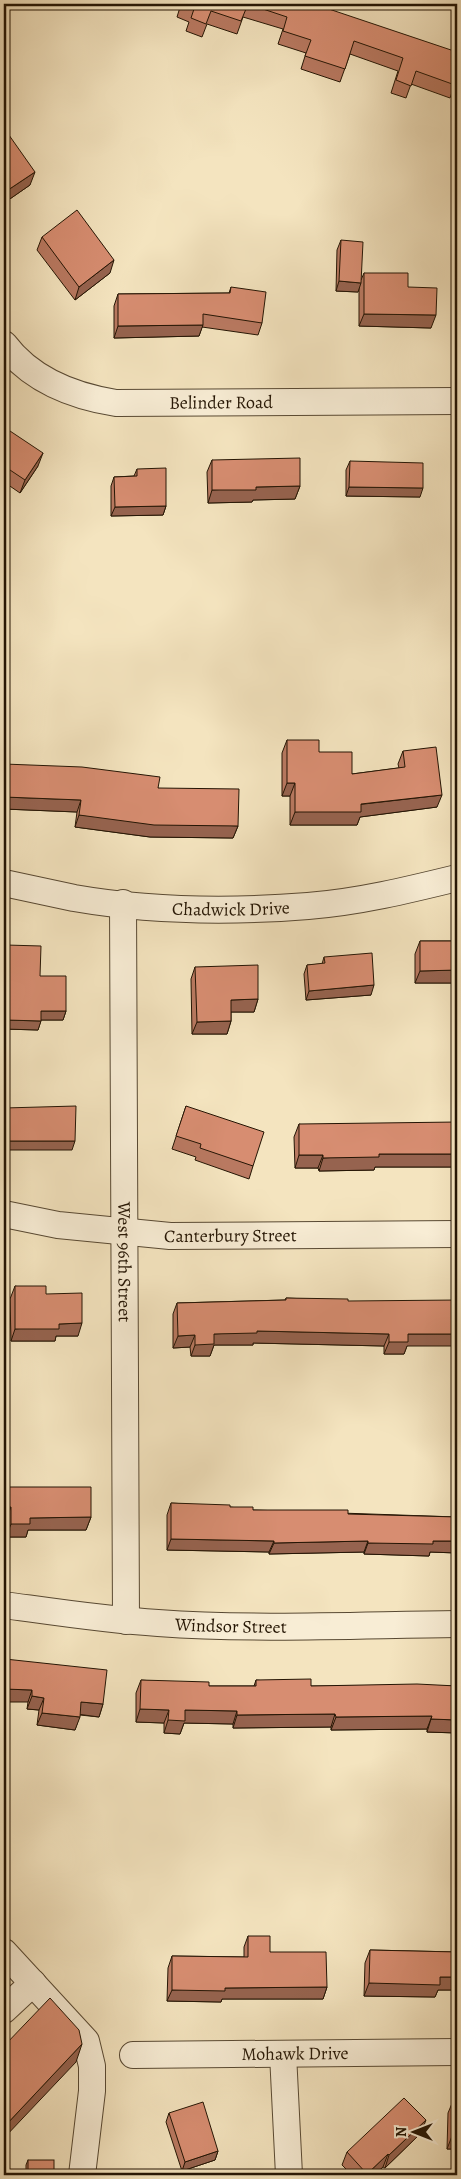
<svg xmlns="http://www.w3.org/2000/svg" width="461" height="2179" viewBox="0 0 461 2179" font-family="Alegreya,serif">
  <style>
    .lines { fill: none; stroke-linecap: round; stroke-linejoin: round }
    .minor-casing { stroke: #584933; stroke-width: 28 }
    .minor { stroke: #f8edd5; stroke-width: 26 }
    .wall { fill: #b97961; stroke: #241504 }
    .shaded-wall { fill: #96634f; stroke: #241504 }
    .building { fill: #d78d71; stroke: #241504 }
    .labels { text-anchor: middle; stroke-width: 4; stroke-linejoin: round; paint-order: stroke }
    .street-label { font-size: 18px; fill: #241504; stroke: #f8edd5 }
  </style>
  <rect width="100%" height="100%" fill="#f4e4bf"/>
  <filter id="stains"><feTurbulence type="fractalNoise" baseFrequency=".004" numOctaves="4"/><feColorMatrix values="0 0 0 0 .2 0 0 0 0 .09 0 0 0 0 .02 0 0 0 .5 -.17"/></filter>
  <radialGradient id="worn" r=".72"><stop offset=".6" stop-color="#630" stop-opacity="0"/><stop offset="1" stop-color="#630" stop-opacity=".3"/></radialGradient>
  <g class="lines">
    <g class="minor-casing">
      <g id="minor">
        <path id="s1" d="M4 344C31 380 72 396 116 403L457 401"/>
        <path id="s2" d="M4 883C27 888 51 893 74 898 149 911 232 912 308 906 359 902 408 890 457 878"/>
        <path id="s3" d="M123 903 126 1621"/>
        <path id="s4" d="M4 1214 58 1225 170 1236 457 1234"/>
        <path id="s5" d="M4 1605C55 1612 106 1620 158 1623 256 1630 359 1625 457 1624"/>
        <polyline points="4,1952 86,2041 92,2066 92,2091 82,2175"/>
        <polyline points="4,2010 33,1983"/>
        <polyline points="283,2054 289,2175"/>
        <path id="s6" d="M133 2055 457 2052"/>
      </g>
    </g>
    <use href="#minor" class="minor"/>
  </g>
  <g class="wall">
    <polygon points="181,4 314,4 457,78 450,98 411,84 406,98 391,93 398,71 350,54 340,82 301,69 306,53 278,44 283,29 243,17 237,34 207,24 202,37 186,31 189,22 177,17"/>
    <polygon points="4,128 30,185 4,203"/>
    <polygon points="42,237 110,273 75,300 37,250"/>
    <polygon points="341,240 361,280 364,273 408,287 431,328 359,326 359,287 358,292 336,291 337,250"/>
    <polygon points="231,287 262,323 258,335 202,327 199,336 114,338 114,306 118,294 229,293"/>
    <polygon points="4,427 38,466 20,493 4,482"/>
    <polygon points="212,460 300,486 295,499 253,500 252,502 208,503 207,472"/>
    <polygon points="350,461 420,497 346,496 346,470"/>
    <polygon points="137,469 166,506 163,515 111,516 111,486 114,477 134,476"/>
    <polygon points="287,740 319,752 352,774 399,768 398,764 403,751 437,807 360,817 357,825 290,825 290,796 282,796 282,753"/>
    <polygon points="158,788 238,826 233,838 150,837 75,827 77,812 4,809"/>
    <polygon points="457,935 457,983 415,983 415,954 420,941 455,941"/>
    <polygon points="6,945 40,976 66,1011 63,1020 41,1020 38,1030 4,1029 4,951"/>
    <polygon points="324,957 371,995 306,1000 304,974 307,965 322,964"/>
    <polygon points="195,967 258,999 254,1012 231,1012 231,1021 227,1034 192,1034 191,979"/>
    <polygon points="186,1106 253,1166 249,1179 195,1160 196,1157 172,1149"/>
    <polygon points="299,1124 457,1167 375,1167 374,1170 319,1171 318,1168 295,1168 294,1137"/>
    <polygon points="15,1286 46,1294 78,1336 56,1336 55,1341 11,1341 10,1299"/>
    <polygon points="286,1298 348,1301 407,1346 404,1354 384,1354 384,1346 253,1343 253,1345 214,1345 210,1356 191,1356 190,1347 173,1348 173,1314 177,1303 285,1300"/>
    <polygon points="4,1487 91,1517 86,1530 28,1530 26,1537 6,1537 6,1520 4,1520"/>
    <polygon points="171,1503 230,1507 253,1510 457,1517 457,1553 430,1552 429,1556 364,1554 364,1552 269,1554 269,1552 167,1550 167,1515"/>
    <polygon points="5,1659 103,1704 99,1717 80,1715 75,1730 37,1725 39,1710 27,1709 28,1702"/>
    <polygon points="141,1680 209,1686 254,1686 256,1680 311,1686 457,1686 457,1733 427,1732 427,1729 331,1730 331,1727 233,1728 233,1724 184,1723 180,1734 164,1733 164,1723 136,1722 136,1693"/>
    <polygon points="248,1936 270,1952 327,1987 323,1999 222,1999 221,2002 167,2001 168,1968 172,1956 244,1957 244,1947"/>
    <polygon points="370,1950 457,1952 457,1990 438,1990 435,1997 364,1996 365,1963"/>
    <polygon points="453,2101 457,2149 447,2149 448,2113"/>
    <polygon points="169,2113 218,2151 215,2160 182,2171 166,2122"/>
    <polygon points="421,2133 385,2168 383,2167 374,2175 352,2175 342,2165 347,2152"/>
    <polygon points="28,2160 54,2175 26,2175 26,2165"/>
  </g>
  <g class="shaded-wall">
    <polygon points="35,172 30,185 4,203 8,190"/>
    <polygon points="114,260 110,273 75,300 79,287"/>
    <polygon points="339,281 361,283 358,292 336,291"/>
    <polygon points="364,314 436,315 431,328 359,326"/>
    <polygon points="203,325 199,336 114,338 118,326"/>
    <polygon points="43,453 38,466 20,493 25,480"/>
    <polygon points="300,486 295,499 253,500 252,502 208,503 212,490 256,487"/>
    <polygon points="349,487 423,488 420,497 346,496"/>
    <polygon points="166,506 163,515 111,516 115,507"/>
    <polygon points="287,783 295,783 290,796 282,796"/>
    <polygon points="442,795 437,807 360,817 357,825 290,825 295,812"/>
    <polygon points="4,797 81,800 77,812 4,809"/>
    <polygon points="79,815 238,826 233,838 150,837 75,827"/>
    <polygon points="457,970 457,983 415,983 420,971"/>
    <polygon points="374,985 371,995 306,1000 309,991"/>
    <polygon points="258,999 254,1012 226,1012 231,1000"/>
    <polygon points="41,1011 66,1011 63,1020 38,1020"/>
    <polygon points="6,1020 41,1021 38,1030 4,1029 4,1025"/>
    <polygon points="231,1021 227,1034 192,1034 197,1022"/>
    <polygon points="4,1141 75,1141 72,1150 4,1150"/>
    <polygon points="379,1154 457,1154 457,1167 375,1167 374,1170 319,1171 323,1158"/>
    <polygon points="299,1155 323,1155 318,1168 295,1168"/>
    <polygon points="82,1323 78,1336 56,1336 55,1341 11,1341 15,1329 59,1324"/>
    <polygon points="257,1331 389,1334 384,1346 253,1343 253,1345 214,1345 210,1356 191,1356 195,1345 214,1334"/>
    <polygon points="408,1334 457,1334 457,1346 407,1346 404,1354 384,1354 389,1342"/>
    <polygon points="195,1335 190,1347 173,1348 178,1336"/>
    <polygon points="4,1507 11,1507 6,1520 4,1520"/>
    <polygon points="91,1517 86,1530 28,1530 26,1537 6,1537 11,1524 30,1518"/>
    <polygon points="171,1539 274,1541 269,1552 167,1550"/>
    <polygon points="368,1541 364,1552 269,1554 274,1543"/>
    <polygon points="433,1541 457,1541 457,1553 430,1552 429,1556 364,1554 368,1543"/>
    <polygon points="4,1689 32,1690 28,1702 4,1702"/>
    <polygon points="32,1696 44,1698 39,1710 27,1709"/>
    <polygon points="81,1702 103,1704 99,1717 77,1714"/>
    <polygon points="140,1709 169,1710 164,1723 136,1722"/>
    <polygon points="185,1710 237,1711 233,1724 184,1723 180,1734 164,1733 168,1720"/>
    <polygon points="42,1713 80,1717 75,1730 37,1725"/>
    <polygon points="335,1714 331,1727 233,1728 237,1715"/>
    <polygon points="432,1716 427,1729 331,1730 336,1717"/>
    <polygon points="431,1719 457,1720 457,1733 427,1732"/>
    <polygon points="440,1977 457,1977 457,1990 438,1990 435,1997 364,1996 369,1983"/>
    <polygon points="327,1987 323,1999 222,1999 221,2002 167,2001 172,1990 225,1988"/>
    <polygon points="82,2044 76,2062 4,2138 4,2127"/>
    <polygon points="426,2120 421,2133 385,2168 389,2155"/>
    <polygon points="452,2136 457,2136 457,2149 447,2149"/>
    <polygon points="218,2151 215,2160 182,2171 185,2162"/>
    <polygon points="388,2154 383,2167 374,2175 367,2175 367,2174"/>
  </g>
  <g class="building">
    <polygon points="182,4 314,4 457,52 457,78 455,85 416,71 411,86 396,80 403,58 354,41 345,69 305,56 311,40 283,31 287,17 248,4 241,21 211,11 206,24 191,18 194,9 181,5"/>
    <polygon points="4,128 35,172 8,190 4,184"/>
    <polygon points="77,210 114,260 79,287 42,237"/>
    <polygon points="341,240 363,242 361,283 339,281"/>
    <polygon points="364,273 408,273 408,287 437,288 436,315 364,314"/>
    <polygon points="231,287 266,292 262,323 203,314 203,325 118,326 118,294 230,293"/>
    <polygon points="4,427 43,453 25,480 4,466"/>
    <polygon points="300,458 300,486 256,487 256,490 212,490 212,460"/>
    <polygon points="350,461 423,463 423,488 349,487"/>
    <polygon points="166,468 166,506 115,507 114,477 137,476 137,469"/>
    <polygon points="287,740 319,740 319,752 352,752 352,774 405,767 403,751 436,747 442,795 361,804 361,812 295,812 295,783 287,783"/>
    <polygon points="4,764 82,767 160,777 158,788 239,789 238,826 154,825 79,815 81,800 4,797"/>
    <polygon points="420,941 457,941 457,970 420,971"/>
    <polygon points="6,945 41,946 40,976 66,976 66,1011 41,1011 41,1021 6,1020"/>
    <polygon points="372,953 374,985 309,991 307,965 325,963 324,957"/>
    <polygon points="258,965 258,999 231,1000 231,1021 197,1022 195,967"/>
    <polygon points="76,1106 75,1141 4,1141 4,1108"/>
    <polygon points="186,1106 264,1132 253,1166 200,1148 201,1144 176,1136"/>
    <polygon points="457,1122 457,1154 379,1154 379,1157 323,1158 323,1155 299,1155 299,1124"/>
    <polygon points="15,1286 46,1286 46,1294 82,1293 82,1323 59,1324 59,1329 15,1329"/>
    <polygon points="286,1298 348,1299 348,1301 457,1300 457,1334 408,1334 408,1342 389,1342 389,1334 257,1331 257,1333 214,1334 214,1344 195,1345 195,1335 178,1336 177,1303 286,1300"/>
    <polygon points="4,1487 91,1487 91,1517 30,1518 30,1524 11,1524 11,1507 4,1507"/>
    <polygon points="171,1503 230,1505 230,1507 253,1507 253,1510 348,1510 348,1514 457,1517 457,1541 433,1541 433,1544 368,1543 368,1541 274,1543 274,1541 171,1539"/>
    <polygon points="4,1651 6,1651 5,1659 107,1670 103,1704 81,1702 80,1717 42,1713 44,1698 32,1696 32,1690 4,1689"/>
    <polygon points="311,1679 311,1686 417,1684 457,1686 457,1720 431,1719 432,1716 336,1717 335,1714 237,1715 237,1711 185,1710 185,1721 168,1720 169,1710 140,1709 141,1680 209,1682 209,1686 256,1686 256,1680"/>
    <polygon points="248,1936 270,1936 270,1952 326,1952 327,1987 225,1988 225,1991 172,1990 172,1956 248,1957"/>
    <polygon points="370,1950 457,1952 457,1977 440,1977 440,1985 369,1983"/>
    <polygon points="50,1998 79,2030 82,2044 4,2127 4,2046"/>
    <polygon points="404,2098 426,2120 389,2155 388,2154 367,2174 347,2152"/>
    <polygon points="453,2101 457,2101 457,2136 452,2136"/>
    <polygon points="203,2102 218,2151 185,2162 169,2113"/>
    <rect x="28" y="2160" width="26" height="15"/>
  </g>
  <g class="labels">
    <g class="street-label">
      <text dy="6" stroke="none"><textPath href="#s1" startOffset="235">Belinder Road</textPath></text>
      <text dy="6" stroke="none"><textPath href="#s2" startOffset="229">Chadwick Drive</textPath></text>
      <text dy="6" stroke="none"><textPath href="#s4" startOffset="228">Canterbury Street</textPath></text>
      <text dy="6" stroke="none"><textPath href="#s3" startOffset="359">West 96th Street</textPath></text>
      <text dy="6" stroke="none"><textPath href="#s5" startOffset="228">Windsor Street</textPath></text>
      <text dy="6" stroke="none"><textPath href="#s6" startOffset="162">Mohawk Drive</textPath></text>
    </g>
  </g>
  <rect width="461" height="2179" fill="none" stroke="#f4e4bf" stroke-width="20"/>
  <rect x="5" y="5" width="451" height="2169" fill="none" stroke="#241504" stroke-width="2.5"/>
  <rect x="10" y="10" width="441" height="2159" fill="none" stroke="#241504"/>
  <g transform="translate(414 2132) rotate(270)" stroke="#f8edd5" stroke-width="4" paint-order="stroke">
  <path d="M0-4L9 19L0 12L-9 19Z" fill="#241504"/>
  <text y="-8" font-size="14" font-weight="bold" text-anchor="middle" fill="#241504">N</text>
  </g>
  <rect width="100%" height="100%" filter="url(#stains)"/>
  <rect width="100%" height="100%" fill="url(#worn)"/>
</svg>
